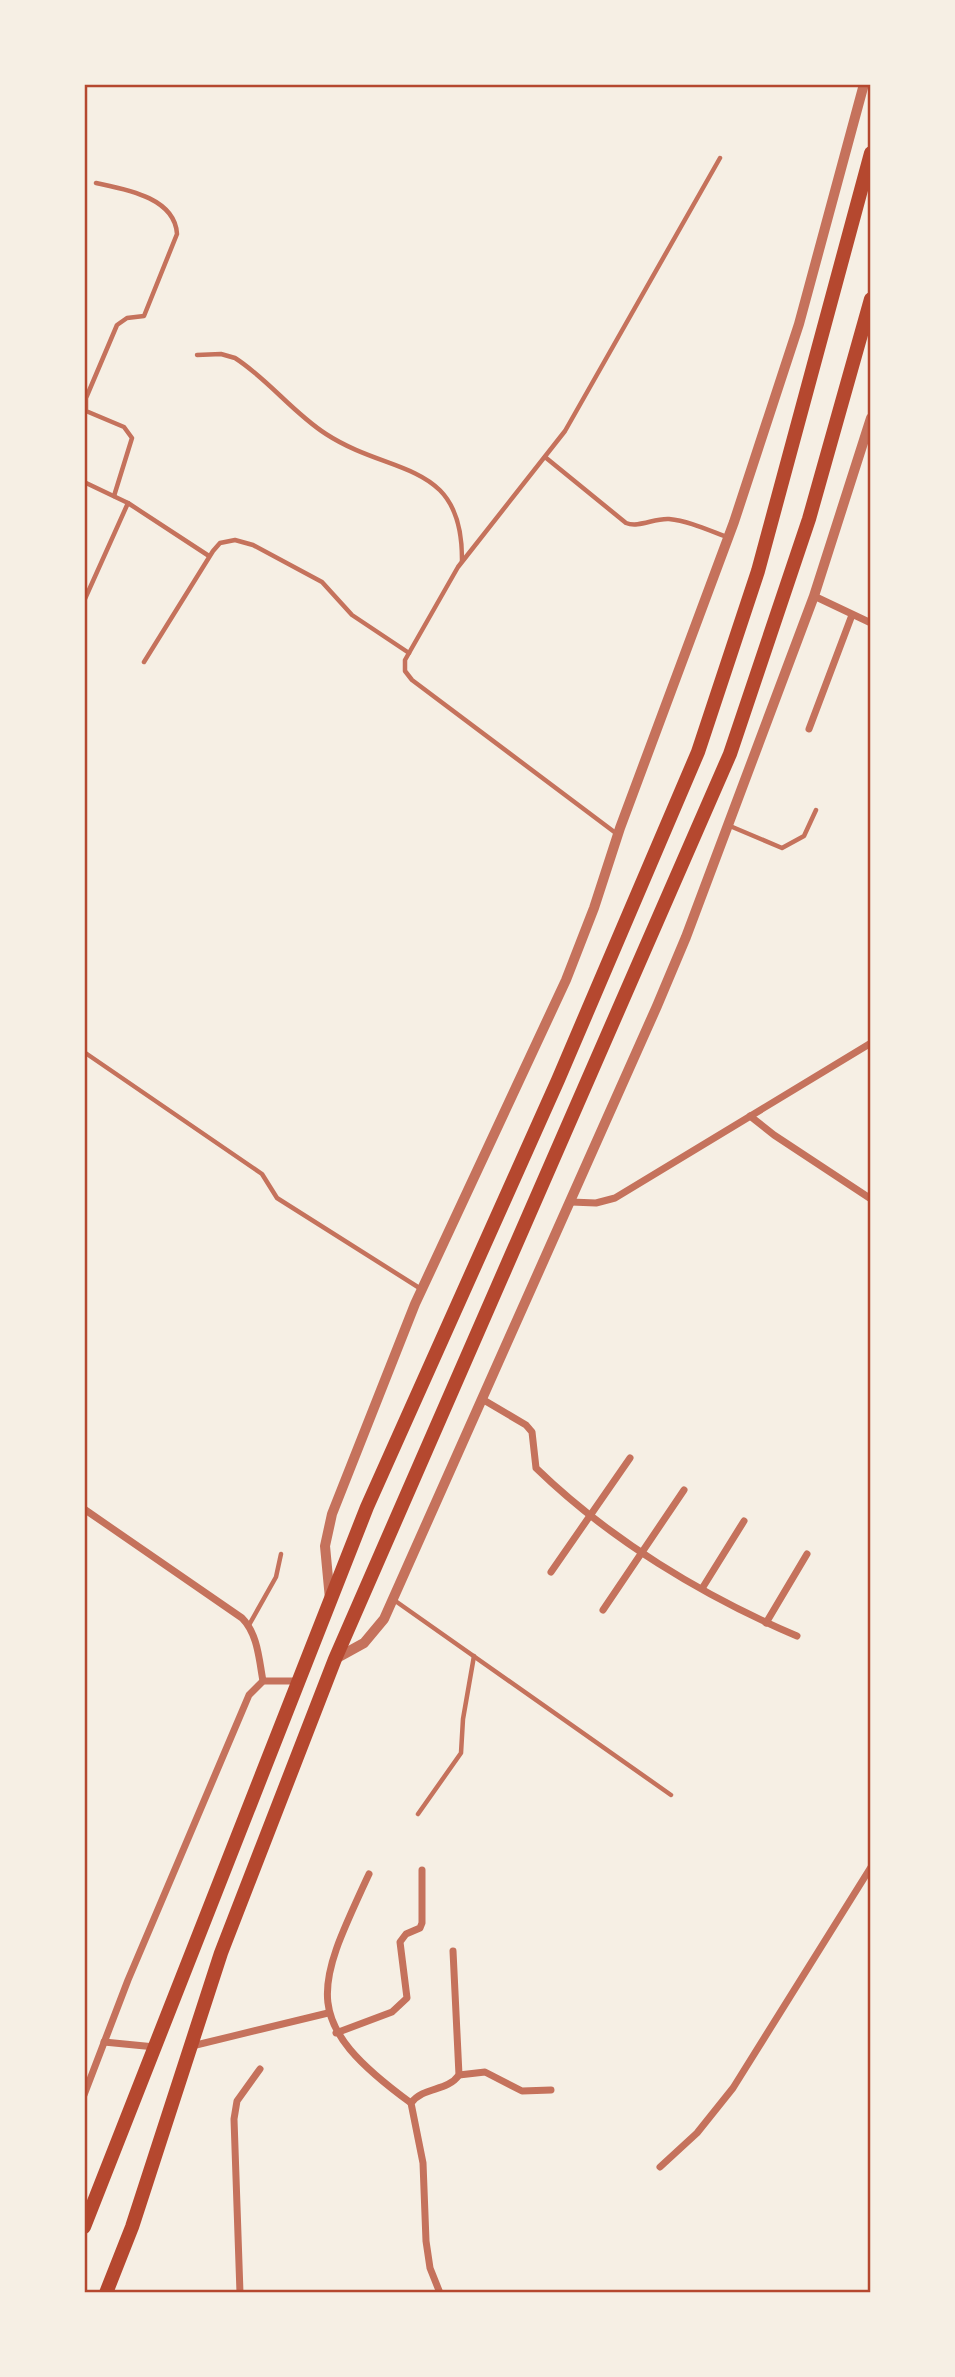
<svg xmlns="http://www.w3.org/2000/svg" width="955" height="2377" viewBox="0 0 955 2377" font-family="'Asap Condensed',sans-serif">
  <style>
    .lines { fill: none; stroke-linecap: round; stroke-linejoin: round }
    .service { stroke: #c5725c; stroke-width: 4.5 }
    .minor { stroke: #c5725c; stroke-width: 7 }
    .tertiary { stroke: #c5725c; stroke-width: 10 }
    .trunk { stroke: #b5482f; stroke-width: 14 }
    .neatline { fill: none; stroke: #b5482f; stroke-width: 2.5 }
  </style>
  <rect width="100%" height="100%" fill="#f6efe4"/>
  <g class="lines">
    <g class="service">
      <path d="M96 183C124 189 175 197 177 234L144 316 127 318 117 325 86 398V411L124 427 132 438 114 496"/>
      <path d="M197 355 221 354 235 358C268 379 293 413 326 434 392 477 463 459 462 561"/>
      <path d="M545 457 626 523C639 528 654 518 669 519 689 521 708 530 727 537"/>
      <polyline points="84,482 128,503 209,556"/>
      <polyline points="84,601 128,503"/>
      <polyline points="144,662 213,551 220,543 235,540 253,545 322,582 352,615 409,653"/>
      <polyline points="730,826 782,848 804,836 816,810"/>
      <polyline points="617,834 412,680 405,671 405,660 458,567 565,431 720,158"/>
      <polyline points="84,1052 262,1174 277,1198 421,1289"/>
      <polyline points="394,1600 671,1795"/>
      <polyline points="249,1625 276,1577 281,1554"/>
      <polyline points="418,1814 461,1753 463,1719 474,1656"/>
    </g>
    <g class="minor">
      <polyline points="814,596 871,623"/>
      <polyline points="809,729 852,615"/>
      <polyline points="750,1116 774,1135 871,1199"/>
      <polyline points="571,1202 596,1203 615,1198 871,1043"/>
      <path d="M482 1399 526 1425 532 1432 536 1468C609 1539 703 1596 797 1636"/>
      <path d="M84 1509 242 1618C258 1634 259 1660 263 1681"/>
      <polyline points="551,1572 630,1458"/>
      <polyline points="703,1587 744,1521"/>
      <polyline points="603,1610 684,1490"/>
      <polyline points="766,1623 807,1554"/>
      <path d="M369 1874C315 1990 299 2021 411 2103"/>
      <polyline points="336,2033 392,2012 407,1998 400,1942 406,1934 420,1928 422,1923 422,1870"/>
      <polyline points="104,2042 155,2047"/>
      <polyline points="192,2046 328,2013"/>
      <polyline points="459,2075 485,2072 522,2091 551,2090"/>
      <polyline points="84,2095 128,1980 249,1695 263,1681 300,1681"/>
      <polyline points="660,2167 697,2133 733,2088 871,1867"/>
      <polyline points="240,2293 234,2119 237,2101 260,2069"/>
      <path d="M440 2293 430 2268 426 2241 423 2163 411 2103C424 2086 447 2092 459 2075L453 1951"/>
    </g>
    <g class="tertiary">
      <polyline points="330,1599 325,1546 332,1514 415,1304 566,980 594,908 620,828 734,522 799,324 864,84"/>
      <polyline points="335,1659 364,1643 384,1619 657,1006 686,937 814,596 871,418"/>
    </g>
    <g class="trunk">
      <polyline points="84,2227 367,1507 558,1080 698,752 758,571 871,153"/>
      <polyline points="106,2293 132,2227 221,1953 335,1659 730,754 809,519 871,299"/>
    </g>
  </g>
  <rect width="955" height="2377" fill="none" stroke="#f6efe4" stroke-width="172"/>
  <rect x="86" y="86" width="783" height="2205" class="neatline"/>
</svg>
